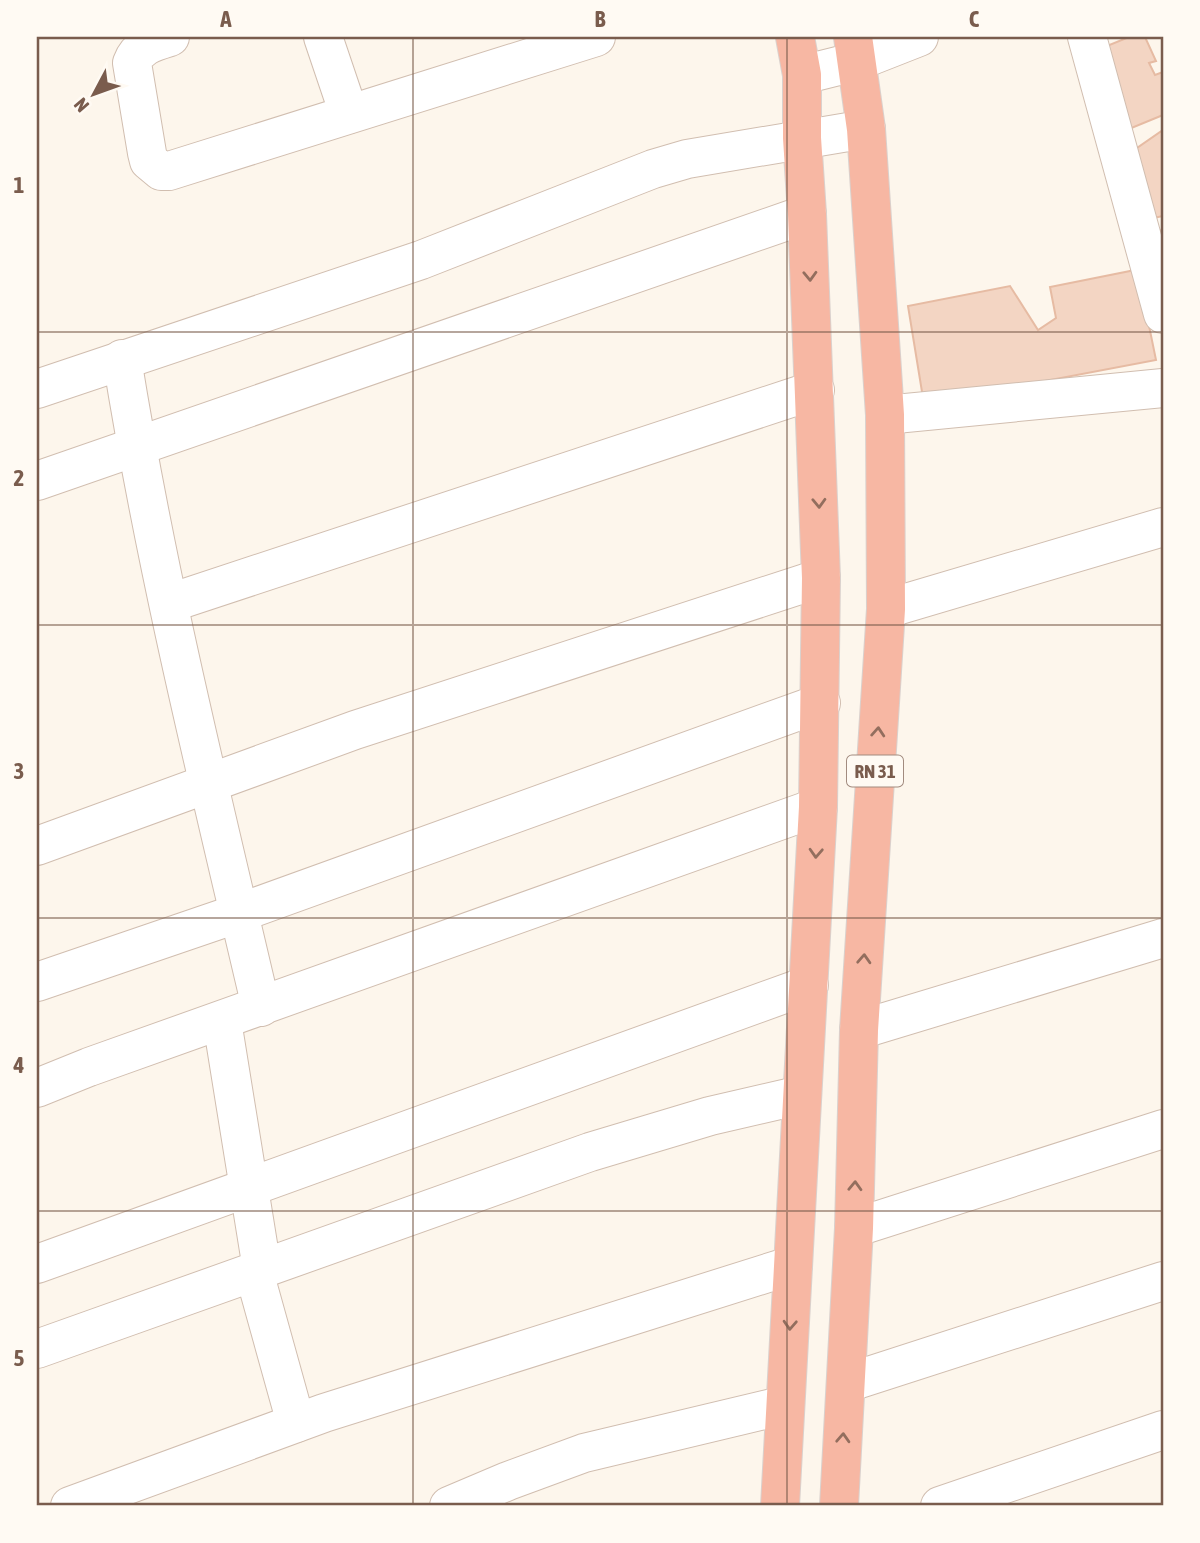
<svg xmlns="http://www.w3.org/2000/svg" width="1200" height="1543" viewBox="0 0 1200 1543" font-family="'Asap Condensed',sans-serif">
  <style>
    .building { fill: #f3d5c3; stroke: #e6bba3; stroke-width: 2 }
    .lines { fill: none; stroke-linecap: round; stroke-linejoin: round }
    .minor-casing { stroke: #d1beb0; stroke-width: 40 }
    .highway-casing { stroke: #dad1cd; stroke-width: 40 }
    .minor { stroke: #fff; stroke-width: 38 }
    .highway { stroke: #f7b7a3; stroke-width: 38 }
    .oneway { stroke: #936e5e }
    .grid { fill: none; stroke: #7a5c4d; stroke-width: 2; stroke-opacity: 0.55 }
    .labels { text-anchor: middle; stroke-width: 7; stroke-linejoin: round; paint-order: stroke }
    .shield { fill: #fffaf3; stroke: #a28b7f; stroke-width: 2 }
    .shield-label { font-size: 19px; font-weight: bold; fill: #7a5c4d }
    .neatline { fill: none; stroke: #7a5c4d; stroke-width: 2.5 }
    .grid-label { font-size: 23px; text-anchor: middle; font-weight: bold; fill: #7a5c4d }
  </style>
  <rect width="100%" height="100%" fill="#fdf6ec"/>
  <g class="building">
    <polygon points="1129,37 1145,37 1156,61 1149,63 1155,75 1163,72 1163,115 1117,134 1092,52"/>
    <polygon points="1163,130 1163,216 1149,219 1137,148"/>
    <polygon points="1163,230 1163,313 1147,316 1156,360 924,404 908,306 1010,286 1038,330 1056,318 1050,287 1130,271 1150,258 1145,233"/>
  </g>
  <g class="lines">
    <g class="minor-casing">
      <g id="minor">
        <path d="M170 37C154 42 138 46 132 63L147 153 149 161 161 171H169L596 37"/>
        <polyline points="323,37 349,114"/>
        <polyline points="1087,37 1163,314"/>
        <polyline points="802,75 858,61 919,37"/>
        <path d="M122 359C157 577 211 793 261 1007"/>
        <polyline points="37,389 421,260 653,169 687,159 866,129"/>
        <polyline points="885,415 1163,388"/>
        <polyline points="37,481 807,214"/>
        <polyline points="170,603 815,390"/>
        <polyline points="886,609 1163,527"/>
        <polyline points="37,846 355,730 821,578"/>
        <polyline points="37,982 239,913 821,703"/>
        <polyline points="222,1021 262,1269"/>
        <polyline points="859,1030 1163,938"/>
        <polyline points="37,1088 89,1067 818,807"/>
        <polyline points="854,1228 1163,1129"/>
        <polyline points="37,1264 809,985"/>
        <polyline points="254,1272 296,1423"/>
        <polyline points="37,1349 590,1152 710,1116 801,1095"/>
        <polyline points="847,1383 1163,1281"/>
        <polyline points="70,1506 324,1413 793,1265"/>
        <polyline points="449,1506 508,1481 584,1453 785,1405"/>
        <polyline points="940,1506 1163,1430"/>
      </g>
    </g>
    <g class="highway-casing">
      <g id="highway">
        <polyline points="780,1506 818,807 821,578 807,214 802,138 802,75 795,37"/>
        <polyline points="839,1506 854,1228 859,1030 886,609 885,415 866,129 853,37"/>
      </g>
    </g>
    <use href="#minor" class="minor"/>
    <use href="#highway" class="highway"/>
  </g>
  <defs><path id="oneway-chevron" d="M-2-3.5L2.5 0L-2 3.5" fill="none" stroke-width="1.6" stroke-linecap="round" stroke-linejoin="round" transform="scale(1.75)"/></defs>
  <g class="oneway">
    <use href="#oneway-chevron" transform="translate(810 276) rotate(88)"/>
    <use href="#oneway-chevron" transform="translate(819 503) rotate(88)"/>
    <use href="#oneway-chevron" transform="translate(878 732) rotate(-86)"/>
    <use href="#oneway-chevron" transform="translate(816 853) rotate(93)"/>
    <use href="#oneway-chevron" transform="translate(864 959) rotate(-87)"/>
    <use href="#oneway-chevron" transform="translate(855 1186) rotate(-88)"/>
    <use href="#oneway-chevron" transform="translate(790 1325) rotate(93)"/>
    <use href="#oneway-chevron" transform="translate(843 1438) rotate(-87)"/>
  </g>
  <path class="grid" d="M413 37V1506M787 37V1506M37 332H1163M37 625H1163M37 918H1163M37 1211H1163"/>
  <g class="labels">
    <rect class="shield" x="847" y="755.5" width="56" height="31" rx="5"/>
    <g class="shield-label">
      <text x="875" y="778">RN 31</text>
    </g>
  </g>
  <rect width="1200" height="1543" fill="none" stroke="#fffaf3" stroke-width="77"/>
  <g transform="translate(94 94) rotate(229)" stroke="#fffaf3" stroke-width="5" paint-order="stroke">
  <path d="M0-5L12 26L0 18L-12 26Z" fill="#7a5c4d"/>
  <text y="-10" font-size="19" font-weight="bold" text-anchor="middle" fill="#7a5c4d">N</text>
  </g>
  <rect x="38" y="38" width="1124" height="1466" class="neatline"/>
  <g class="grid-label">
    <text x="226" y="27">A</text>
    <text x="600" y="27">B</text>
    <text x="974" y="27">C</text>
    <text x="19" y="193">1</text>
    <text x="19" y="486">2</text>
    <text x="19" y="779">3</text>
    <text x="19" y="1073">4</text>
    <text x="19" y="1366">5</text>
  </g>
</svg>
